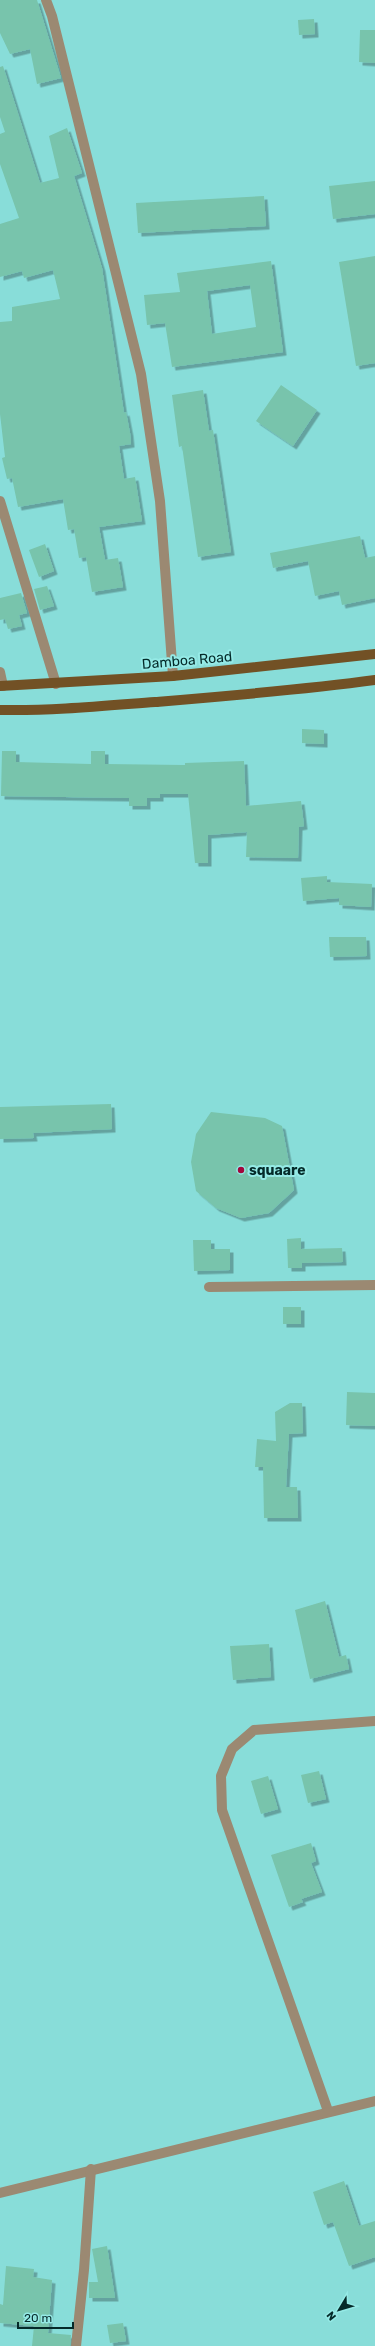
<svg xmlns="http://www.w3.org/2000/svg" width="375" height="2346" viewBox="0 0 375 2346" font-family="Rubik,sans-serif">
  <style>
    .building { fill: #78c4ac; fill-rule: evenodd; filter: url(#shadow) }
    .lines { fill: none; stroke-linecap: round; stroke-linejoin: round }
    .street { stroke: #9b8972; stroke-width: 10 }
    .primary { stroke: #725125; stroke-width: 10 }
    .poi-dot { fill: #a3063b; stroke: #95eae6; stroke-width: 1.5 }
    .labels { text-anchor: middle; stroke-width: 4; stroke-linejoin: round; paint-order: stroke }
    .street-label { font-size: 14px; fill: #042a29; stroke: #95eae6 }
    .poi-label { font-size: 14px; font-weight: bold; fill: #042a29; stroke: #95eae6; text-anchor: start }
  </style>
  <defs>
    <filter id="shadow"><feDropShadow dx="3.5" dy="3.5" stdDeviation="0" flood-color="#0004"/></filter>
  </defs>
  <rect width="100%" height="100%" fill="#88ddd9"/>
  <g class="building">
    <polygon points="0,0 37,0 61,78 37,84 30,49 10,54 0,33"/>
    <polygon points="314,19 315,34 299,35 298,20"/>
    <polygon points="360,30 375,30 375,63 359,62"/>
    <polygon points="3,66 40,183 59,178 49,136 67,128 82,173 74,176 102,268 124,413 126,412 130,433 131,444 119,446 124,479 135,477 142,521 99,527 105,560 118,558 123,587 92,592 86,557 79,558 74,529 68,530 63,499 18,507 12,478 7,479 2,458 5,457 0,414 0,322 12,321 12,307 60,299 53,270 24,278 22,271 0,277 0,224 19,218 0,164 0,134 5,132 0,117 0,67"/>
    <polygon points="375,181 375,214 333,219 329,186"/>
    <polygon points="264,196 266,226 138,233 136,203"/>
    <polygon points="375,256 375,363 356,366 339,262"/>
    <path d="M271 261 283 352 172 367 165 323 147 325 144 295 180 292 177 273ZM250 285 256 327 212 334 207 291Z"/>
    <polygon points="281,385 317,410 293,446 256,421"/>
    <polygon points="203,390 209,431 213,430 231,552 198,557 182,446 179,447 172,395"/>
    <polygon points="360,536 365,558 375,556 375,598 342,605 339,591 315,596 308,561 273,568 270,553"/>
    <polygon points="45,544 54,571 39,577 29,550"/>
    <polygon points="47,586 54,606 40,610 34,589"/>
    <polygon points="21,593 27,613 19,615 22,626 8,629 5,619 0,620 0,598"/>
    <polygon points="302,729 324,730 324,744 302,743"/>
    <polygon points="2,751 16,751 16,762 91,764 91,751 105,751 105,764 185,765 185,763 244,761 246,806 301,801 304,826 299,827 298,858 246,857 247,832 208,835 208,863 195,863 188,794 160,794 160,798 147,798 147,806 129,806 129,798 1,796"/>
    <polygon points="327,876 327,882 372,884 371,907 339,905 339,898 303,901 301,878"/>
    <polygon points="329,937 366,937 367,956 330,957"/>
    <polygon points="111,1104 112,1129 33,1133 34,1138 0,1139 0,1107"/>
    <polygon points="211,1112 265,1118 282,1126 294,1190 269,1213 241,1218 216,1208 196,1191 191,1162 196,1134"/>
    <polygon points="301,1238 301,1249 342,1248 343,1262 302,1263 302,1268 288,1268 287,1239"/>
    <polygon points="193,1240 211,1240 211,1249 230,1249 230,1270 194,1271"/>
    <rect x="283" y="1307" width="18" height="17"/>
    <polygon points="347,1392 375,1393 375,1426 346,1425"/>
    <polygon points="290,1403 302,1403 303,1433 289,1434 286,1487 297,1487 298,1518 264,1518 263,1467 255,1467 257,1439 276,1441 275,1412"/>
    <polygon points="325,1601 339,1657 346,1655 349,1669 310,1679 295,1610"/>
    <polygon points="269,1644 271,1677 233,1680 230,1646"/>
    <polygon points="319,1771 326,1799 308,1803 301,1775"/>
    <polygon points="268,1776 278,1809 261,1814 251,1781"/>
    <polygon points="311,1843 316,1861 311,1863 322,1892 301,1899 303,1902 289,1907 271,1855"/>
    <polygon points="344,2181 359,2226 375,2221 375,2257 349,2266 333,2222 324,2225 313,2192"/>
    <polygon points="107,2246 115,2298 89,2298 89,2282 98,2282 92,2249"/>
    <polygon points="6,2266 34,2269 33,2277 52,2280 48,2333 71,2335 70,2346 32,2346 34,2326 0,2323 0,2304 3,2305"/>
    <polygon points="123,2323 126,2341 110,2343 107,2325"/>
  </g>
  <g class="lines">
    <g class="street">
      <polyline points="46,0 52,16 141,374 160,501 173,676"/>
      <polyline points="0,501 56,684"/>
      <polyline points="0,672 3,686"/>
      <polyline points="209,1287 375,1285"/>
      <polyline points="328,2111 222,1810 221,1776 232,1749 254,1730 375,1721"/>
      <polyline points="0,2193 375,2101"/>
      <polyline points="76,2346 84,2270 91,2169"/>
    </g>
    <g class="primary">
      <polyline points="0,686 173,676 375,654"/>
      <path d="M0 710C52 711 103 706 155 702 228 696 302 690 375 680"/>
    </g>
  </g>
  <circle class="poi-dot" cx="241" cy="1170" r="4"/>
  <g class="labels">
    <g class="street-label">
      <text transform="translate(187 660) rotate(-5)" y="5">Damboa Road</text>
    </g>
    <g class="poi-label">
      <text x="249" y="1175">squaare</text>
    </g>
  </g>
  <g transform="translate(339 2310) rotate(232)" stroke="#95eae6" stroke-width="3" paint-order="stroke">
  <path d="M0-3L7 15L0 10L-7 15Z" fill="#042a29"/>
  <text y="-6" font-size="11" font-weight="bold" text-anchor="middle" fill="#042a29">N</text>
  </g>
  <path d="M18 2322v6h55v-6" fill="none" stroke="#042a29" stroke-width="2"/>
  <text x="24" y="2322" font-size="12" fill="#042a29" stroke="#95eae6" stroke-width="3" paint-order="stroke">20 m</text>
</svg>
